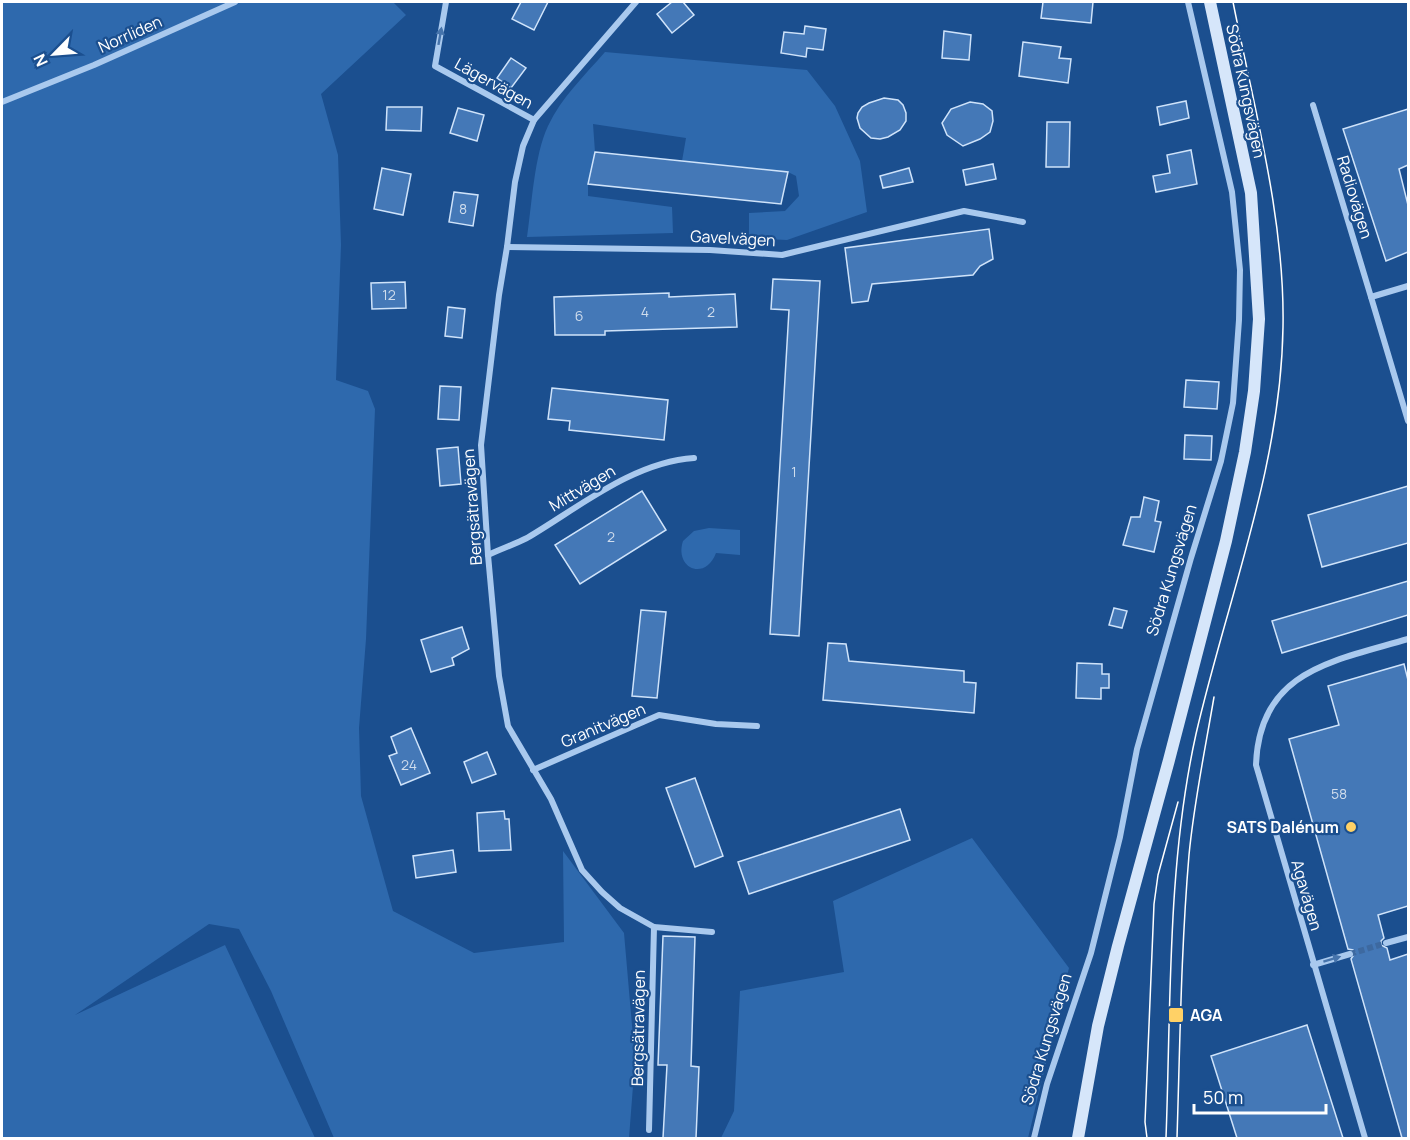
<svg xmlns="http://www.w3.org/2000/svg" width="1410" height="1140" viewBox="0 0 1410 1140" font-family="Manrope,sans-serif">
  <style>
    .green { fill: #2e69ad }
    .building { fill: #4478b7; stroke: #cfe3fa; stroke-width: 1.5 }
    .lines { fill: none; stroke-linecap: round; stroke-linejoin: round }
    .minor-tunnel { stroke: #3d69a0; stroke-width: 6; stroke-dasharray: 6 3; stroke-linecap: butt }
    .minor { stroke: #a9c9ee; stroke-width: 6 }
    .secondary { stroke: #d6e6fa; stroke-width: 12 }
    .tram { stroke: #fff; stroke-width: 1.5 }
    .oneway { fill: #4674ac }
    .poi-dot { fill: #ffd166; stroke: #1b4f8f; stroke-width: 2 }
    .labels { text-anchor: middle; stroke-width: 4.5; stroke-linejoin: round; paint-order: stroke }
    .number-label { font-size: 14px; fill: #d0dded }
    .street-label { font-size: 16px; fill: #fff; stroke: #1b4f8f }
    .poi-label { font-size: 16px; font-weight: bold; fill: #fff; stroke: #1b4f8f; text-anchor: end }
  </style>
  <rect width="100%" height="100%" fill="#1b4f8f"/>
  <g class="green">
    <polygon points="2,2 393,2 406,15 321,94 338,155 341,245 336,380 368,391 375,409 366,639 359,728 361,796 393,911 474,953 564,942 563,851 624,933 635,1060 629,1138 334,1138 271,991 239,929 209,924 75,1015 225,945 315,1138 2,1138"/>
    <path d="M605 52 807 70 835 106 860 161 867 212 787 240 749 238V213L785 211 799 196 796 176 788 172 682 161 686 138 593 124 595 152 588 184V196L672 207 673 233 527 237C532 204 534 156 548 126 561 98 585 75 605 52Z"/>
    <path d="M709 528 740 530V555L716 553C705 582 674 568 683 541L694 531Z"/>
    <polygon points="972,838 1069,968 1028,1138 721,1138 734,1111 740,991 844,972 833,901"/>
  </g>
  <g class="building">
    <polygon points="521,2 548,2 534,30 512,19"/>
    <polygon points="672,2 683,2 694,15 672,33 657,14"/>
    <polygon points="1043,2 1093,2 1091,23 1041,18"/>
    <polygon points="805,26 826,29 823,50 807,48 806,57 781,53 784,32 804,34"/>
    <polygon points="944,31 971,35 969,60 942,58"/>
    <polygon points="1023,42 1061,47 1059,58 1071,59 1068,83 1019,76"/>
    <polygon points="511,58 526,68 511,88 497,78"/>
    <polygon points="884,98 898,100 903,105 906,113 906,121 900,130 888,137 880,139 871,138 860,128 857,118 858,113 862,107 869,103"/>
    <polygon points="1186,101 1189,118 1160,125 1157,107"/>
    <polygon points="970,102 983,104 992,111 993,121 990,132 980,139 963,146 947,135 942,123 951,109"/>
    <polygon points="387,107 422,107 421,131 386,130"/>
    <polygon points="458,108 484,115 477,141 450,133"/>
    <polygon points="1408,109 1408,165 1399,169 1408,205 1408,252 1386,261 1343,129"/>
    <polygon points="1047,122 1070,122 1069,167 1046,167"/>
    <polygon points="1191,150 1197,184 1156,192 1153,176 1170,173 1167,155"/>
    <polygon points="595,152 682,161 788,172 781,204 588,184"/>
    <polygon points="993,164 996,179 966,185 963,170"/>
    <polygon points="382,168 411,174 403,215 374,209"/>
    <polygon points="909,168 913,182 883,188 880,176"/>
    <polygon points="454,192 478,195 473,226 449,222"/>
    <polygon points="989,229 993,259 980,266 973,275 872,284 868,301 852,303 845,248"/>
    <polygon points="773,279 820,281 799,636 770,634 789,310 771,309"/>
    <polygon points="405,282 406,308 372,309 371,283"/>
    <polygon points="669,293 669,297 735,294 737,327 605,331 605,335 555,335 554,297"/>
    <polygon points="448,307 465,309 462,338 445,336"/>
    <polygon points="1186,380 1219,382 1217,409 1184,407"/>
    <polygon points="440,386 461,387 459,420 438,419"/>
    <polygon points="552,388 668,400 664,440 569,430 570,421 548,419"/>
    <polygon points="1185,435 1212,436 1211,460 1184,459"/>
    <polygon points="458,447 461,484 440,486 437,449"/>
    <polygon points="1408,486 1408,543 1322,567 1308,515"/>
    <polygon points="642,491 666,530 580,584 555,545"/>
    <polygon points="1144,497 1159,501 1155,521 1161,522 1154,552 1123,545 1131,517 1140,517"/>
    <polygon points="1408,581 1408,615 1282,653 1272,621"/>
    <polygon points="1114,608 1127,611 1122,628 1109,625"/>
    <polygon points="641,610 666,612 657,698 632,696"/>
    <polygon points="462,627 469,649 452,658 454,665 431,672 421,640"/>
    <polygon points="828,643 846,644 849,661 964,671 964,682 976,683 974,713 823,700"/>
    <polygon points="1077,663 1102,664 1102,674 1109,674 1109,688 1101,688 1101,699 1076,698"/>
    <polygon points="1404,664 1408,680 1408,906 1378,915 1384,938 1381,941 1381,945 1387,948 1390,960 1408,954 1408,1138 1402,1138 1351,959 1355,953 1353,950 1348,949 1289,739 1339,725 1328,686"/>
    <polygon points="411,728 430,773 401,785 389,756 397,753 391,737"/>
    <polygon points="487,752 496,774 472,783 464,762"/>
    <polygon points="695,778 723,856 695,867 666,788"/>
    <polygon points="900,809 910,840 749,894 738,862"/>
    <polygon points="504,811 505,819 509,819 511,850 479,851 477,813"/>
    <polygon points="453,850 456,872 416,878 413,856"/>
    <polygon points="663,936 695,937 691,1066 699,1067 696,1138 663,1138 667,1065 658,1065"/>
    <polygon points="1307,1025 1343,1138 1237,1138 1211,1056"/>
  </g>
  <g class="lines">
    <polyline class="minor-tunnel" points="1350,954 1386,943"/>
    <g class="minor">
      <polyline points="446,2 435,66 534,120"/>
      <polyline points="636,2 534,120 523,146 515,182 507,247 499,295 481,445 488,555 499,676 508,726 551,799 582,870 602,892 620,908 654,927 712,932"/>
      <polyline points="2,102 94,65 235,2"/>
      <polyline points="1313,105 1371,297"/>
      <polyline points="507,247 710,250 782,255 964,211 1023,222"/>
      <polyline points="1408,286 1371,297 1408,421"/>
      <path d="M488 555C501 549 515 544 527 538 578 508 633 462 694 458"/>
      <polyline points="533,770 659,715 716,724 757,726"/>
      <polyline points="1386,943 1408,937"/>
      <polyline points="1313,965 1350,954"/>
      <polyline points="649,1130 654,927"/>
      <polyline points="1034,1138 1047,1084 1091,953 1120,837 1137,749 1191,558 1221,461 1233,403 1239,320 1240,270 1232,192 1188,2"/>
      <path d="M1365 1138 1256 765C1259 670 1334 661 1408 639"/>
    </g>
    <polyline class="secondary" points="1078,1138 1098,1026 1118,946 1169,760 1226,541 1245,452 1254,391 1259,319 1251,193 1210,2"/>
    <g class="tram">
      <polyline points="1147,1138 1145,1122 1154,904 1158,875 1178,802"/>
      <path d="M1166 1138C1171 1006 1167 864 1196 734 1227 599 1281 468 1283 327 1285 219 1254 108 1233 2"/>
      <path d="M1177 1138C1180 1044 1181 949 1189 855 1194 802 1205 750 1214 697"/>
    </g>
  </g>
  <defs><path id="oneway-solid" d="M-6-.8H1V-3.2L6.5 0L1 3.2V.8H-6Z" transform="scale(1.5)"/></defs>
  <g class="oneway">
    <use href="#oneway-solid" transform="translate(440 36) rotate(-80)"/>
    <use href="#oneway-solid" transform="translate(1332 959) rotate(-17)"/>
  </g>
  <g class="poi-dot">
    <circle cx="1351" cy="827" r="6"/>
    <rect x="1168" y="1007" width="16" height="16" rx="3"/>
  </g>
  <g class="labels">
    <g class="number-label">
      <text x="463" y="214">8</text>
      <text x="389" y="300">12</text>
      <text x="645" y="317">4</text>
      <text x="711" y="317">2</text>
      <text x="579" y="321">6</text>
      <text x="794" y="477">1</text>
      <text x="611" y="542">2</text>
      <text x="409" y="770">24</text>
      <text x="1339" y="799">58</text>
    </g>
    <g class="street-label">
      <text transform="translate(130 34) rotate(-24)" y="6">Norrliden</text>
      <text transform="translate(494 83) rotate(29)" y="6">Lägervägen</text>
      <text transform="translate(1246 91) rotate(78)" y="6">Södra Kungsvägen</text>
      <text transform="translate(1355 197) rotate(73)" y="6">Radiovägen</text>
      <text transform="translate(733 238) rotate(3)" y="6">Gavelvägen</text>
      <text transform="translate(582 488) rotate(-31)" y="6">Mittvägen</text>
      <text transform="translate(472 507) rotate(-94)" y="6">Bergsätravägen</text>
      <text transform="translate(1171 570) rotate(-73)" y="6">Södra Kungsvägen</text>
      <text transform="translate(603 725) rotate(-23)" y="6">Granitvägen</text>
      <text transform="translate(1307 895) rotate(74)" y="6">Agavägen</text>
      <text transform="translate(638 1028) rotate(-89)" y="6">Bergsätravägen</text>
      <text transform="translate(1046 1039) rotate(-73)" y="6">Södra Kungsvägen</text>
    </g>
    <g class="poi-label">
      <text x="1339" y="833">SATS Dalénum</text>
      <text x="1190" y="1021" text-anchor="start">AGA</text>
    </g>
  </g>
  <rect width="1410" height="1140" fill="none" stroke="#ffffff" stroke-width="6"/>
  <g transform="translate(54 54) rotate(245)" stroke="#1b4f8f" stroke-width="4.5" paint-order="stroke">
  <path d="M0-4.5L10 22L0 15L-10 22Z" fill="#ffffff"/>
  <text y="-9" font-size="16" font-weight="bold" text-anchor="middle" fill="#ffffff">N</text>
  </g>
  <path d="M1194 1104v9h132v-9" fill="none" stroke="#ffffff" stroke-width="3"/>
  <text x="1203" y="1104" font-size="18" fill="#ffffff" stroke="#1b4f8f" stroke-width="4.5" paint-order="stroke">50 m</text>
</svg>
